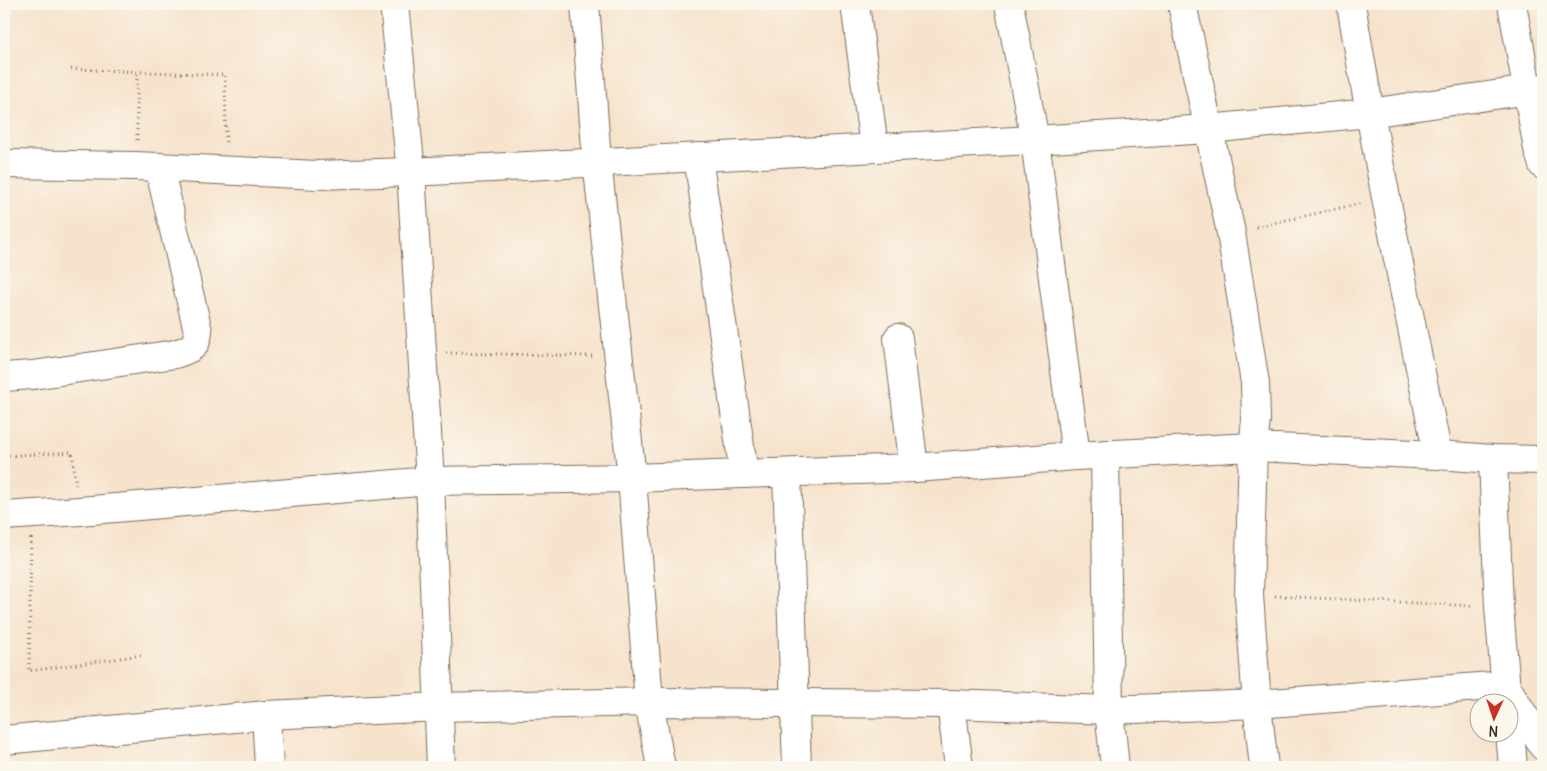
<svg xmlns="http://www.w3.org/2000/svg" width="1547" height="771" viewBox="0 0 1547 771" font-family="Delius,sans-serif">
  <style>
    .lines { fill: none; stroke-linecap: round; stroke-linejoin: round }
    .minor-casing { stroke: #7c6b5b; stroke-width: 30 }
    .path { stroke: #7c6b5b; stroke-width: 3; stroke-dasharray: 1 4; stroke-linecap: butt }
    .minor { stroke: #fff; stroke-width: 28 }
  </style>
  <rect width="100%" height="100%" fill="#fbf7ec"/>
  <filter id="ink" filterUnits="userSpaceOnUse"><feTurbulence type="fractalNoise" baseFrequency=".02" numOctaves="2"/><feDisplacementMap in="SourceGraphic" scale="10" xChannelSelector="R" yChannelSelector="G"/><feConvolveMatrix kernelMatrix="1 2 1 2 8 2 1 2 1" color-interpolation-filters="sRGB"/></filter>
  <filter id="wash" filterUnits="userSpaceOnUse"><feTurbulence type="fractalNoise" baseFrequency=".0096" numOctaves="4" result="noise"/><feDisplacementMap in="SourceGraphic" scale="20" xChannelSelector="R" yChannelSelector="G"/><feGaussianBlur stdDeviation="1.12" result="paint"/><feColorMatrix in="noise" values="0 0 0 0 0 0 0 0 0 0 0 0 0 0 0 0 0 1.4 0 .05"/><feComposite in="paint" operator="in"/></filter>
  <g filter="url(#wash)">
    <rect width="100%" height="100%" fill="#f6e3cc"/>
  </g>
  <g filter="url(#ink)">
    <g class="lines">
      <g class="minor-casing">
        <g id="minor">
          <polyline points="394,4 411,172 430,481 441,767"/>
          <polyline points="585,4 597,161 632,478 649,702 661,767"/>
          <polyline points="855,4 874,147"/>
          <polyline points="1009,4 1035,140 1076,456"/>
          <polyline points="1182,4 1231,233 1255,383 1256,420 1253,447 1249,595 1257,704 1264,767"/>
          <path d="M1351 4C1376 155 1407 305 1438 455"/>
          <polyline points="1512,4 1538,149 1543,165"/>
          <polyline points="698,157 744,474"/>
          <polyline points="4,164 136,166 317,175 411,172 1035,140 1209,129 1369,113 1543,88"/>
          <polyline points="898,338 914,468"/>
          <path d="M4 377 33 375 175 354C190 349 197 348 198 331L159 167"/>
          <polyline points="1105,454 1109,710 1115,767"/>
          <polyline points="1493,459 1499,607 1507,702"/>
          <polyline points="787,473 797,767"/>
          <polyline points="4,516 80,511 430,481 632,478 914,468 1076,456 1253,447 1438,455 1493,459 1543,460"/>
          <polyline points="951,704 959,767"/>
          <polyline points="266,715 269,767"/>
          <polyline points="1510,732 1513,767"/>
          <polyline points="4,740 266,715 439,707 649,702 951,704 1109,710 1257,704 1505,685 1543,746"/>
        </g>
      </g>
      <g class="path">
        <polyline points="71,69 225,75 226,146"/>
        <polyline points="137,140 137,73"/>
        <polyline points="1256,227 1362,203"/>
        <polyline points="446,353 594,356"/>
        <polyline points="4,456 72,452 76,486"/>
        <polyline points="31,538 29,671 142,655"/>
        <polyline points="1275,596 1473,606"/>
      </g>
      <use href="#minor" class="minor"/>
    </g>
  </g>
  <rect width="1547" height="771" fill="none" stroke="#fbf7ec" stroke-width="20"/>
  <g transform="translate(1494 718) rotate(183)"><circle r="24" fill="#fbf7ec" stroke="#aea59a"/>
  <path d="M0-4L9 19L0 12L-9 19Z" fill="#c8321e"/>
  <text y="-8" font-size="14" font-weight="bold" text-anchor="middle" fill="#3b2a1e">N</text>
  </g>
</svg>
